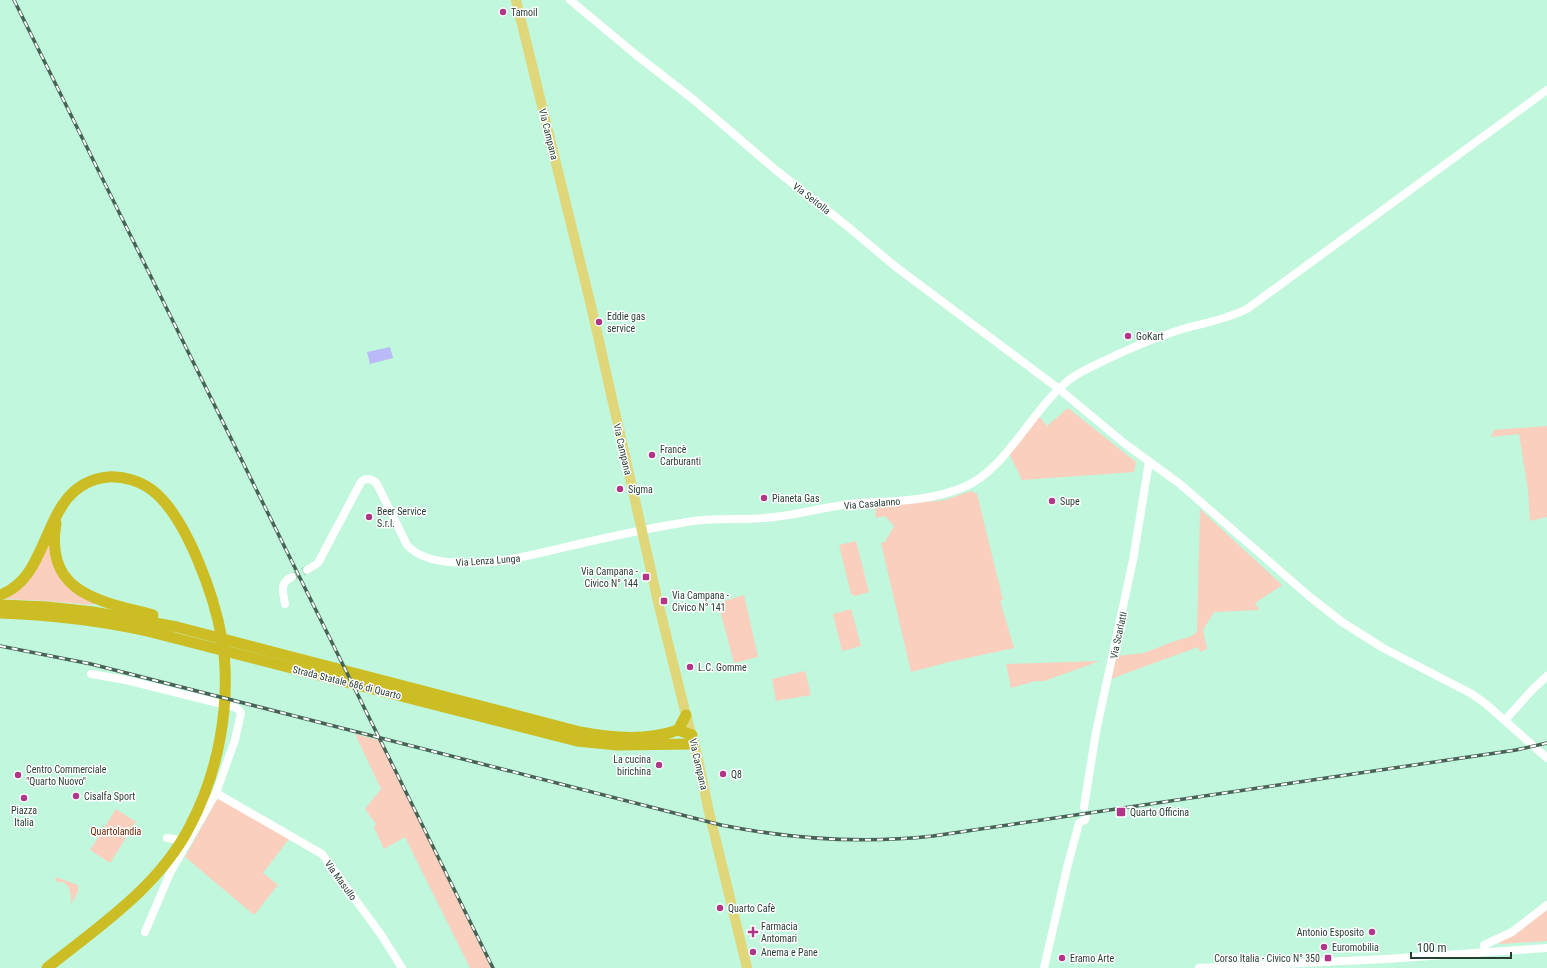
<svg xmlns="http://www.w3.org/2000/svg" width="1547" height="968" viewBox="0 0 1547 968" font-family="'Roboto Condensed',sans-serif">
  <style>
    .green { fill: #facfbd }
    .water { fill: #b9baf7 }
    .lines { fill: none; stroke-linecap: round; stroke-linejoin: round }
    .minor-tunnel { stroke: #a2d2bb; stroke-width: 8; stroke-dasharray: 8 4; stroke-linecap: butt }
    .minor { stroke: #fff; stroke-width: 8 }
    .major { stroke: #e0d77b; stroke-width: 10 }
    .highway { stroke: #cbbd23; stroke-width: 11 }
    .rail-casing { stroke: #476355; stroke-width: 3.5 }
    .rail { stroke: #fff; stroke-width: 2; stroke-dasharray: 6; stroke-linecap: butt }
    .poi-dot { fill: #b13688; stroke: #fff; stroke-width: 1.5 }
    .labels { text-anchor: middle; stroke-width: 3; stroke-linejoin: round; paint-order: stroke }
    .poi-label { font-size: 10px; fill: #283e33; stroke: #fff; text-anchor: start }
    .street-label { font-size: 10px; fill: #283e33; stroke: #fff }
    .park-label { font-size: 10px; fill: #672500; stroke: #fff }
  </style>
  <rect width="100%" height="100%" fill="#c1f7dd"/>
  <g class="green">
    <polygon points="1068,408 1136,462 1134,472 1022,480 1009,453 1039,416 1047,426"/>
    <polygon points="1547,426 1547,517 1530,521 1528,490 1519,434 1491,437 1494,430"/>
    <polygon points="971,491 977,494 1003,600 1000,601 1014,648 949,662 911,672 881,543 885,542 894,526 885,516 876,518 875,509 877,507 945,500"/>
    <polygon points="1200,509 1282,585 1255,603 1259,610 1214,612 1203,630 1207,649 1200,652 1198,647 1113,678 1110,682 1117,656 1144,653 1175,641 1190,637 1197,632"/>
    <polygon points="49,540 51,551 94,603 93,605 46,601 3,599"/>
    <polygon points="856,541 869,592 855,596 851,594 839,545"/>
    <polygon points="744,595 758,657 734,663 718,603"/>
    <polygon points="851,609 861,646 842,651 833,614"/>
    <polygon points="1100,661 1044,681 1036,681 1011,688 1006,664"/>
    <polygon points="805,671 811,695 776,701 772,679"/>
    <polygon points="355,734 378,740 381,743 491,968 470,968 405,837 384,849 374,827 376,824 365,809 381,789"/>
    <polygon points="220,798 289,839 263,873 278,885 254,915 185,857 216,801"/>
    <polygon points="116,809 136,822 110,863 90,850"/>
    <path d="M55 877 78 885V892L71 904C71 894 71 880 56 882Z"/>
    <polygon points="1547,908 1547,941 1500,944 1499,941"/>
  </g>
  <polygon class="water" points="390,347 393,358 370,364 367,352"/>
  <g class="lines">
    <polyline class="minor-tunnel" points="292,577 307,570"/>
    <g class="minor">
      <polyline points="570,0 635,54 694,100 777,171 847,226 896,267 1059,389 1124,443 1180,484 1310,597 1342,622 1383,648 1472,694 1486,704 1547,758"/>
      <path d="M307 570 318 563 361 482C366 477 373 479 377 484L407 545C420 560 447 563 467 563 502 563 536 554 570 546 609 537 648 528 687 522 716 517 745 521 774 517 803 514 831 505 860 503 896 501 930 501 964 487 1008 469 1033 405 1073 377 1085 369 1100 363 1114 356 1138 345 1164 334 1190 327 1210 322 1229 318 1247 309L1547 90"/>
      <path d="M285 604C283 592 279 583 292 577"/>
      <polyline points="91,674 126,680 234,707 238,709 241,713 235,740 216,793 171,871 145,932"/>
      <polyline points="1505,720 1532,690 1547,676"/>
      <polyline points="216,793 322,854 382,936 402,968"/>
      <polyline points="1084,807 1096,732 1133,560 1149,462"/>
      <polyline points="167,838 186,841"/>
      <polyline points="1485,952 1484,945 1512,932 1547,905"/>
      <polyline points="1044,968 1067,868 1079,823 1085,820 1086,817"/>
      <polyline points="1199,968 1386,959 1547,948"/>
    </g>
    <polyline class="major" points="516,0 592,310 658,602 686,715 697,755 709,812 747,968"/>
    <g class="highway">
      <path d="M56 523C44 594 100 601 153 615"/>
      <path d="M0 595C55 576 39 484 108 477 123 476 140 481 152 490 187 517 215 598 222 640 226 663 226 688 224 710 220 751 209 790 190 826 159 887 98 927 47 968"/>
      <path d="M0 605 47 607 93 612 177 627 580 732C611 738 648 741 678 730"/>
      <path d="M0 613C50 615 98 620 147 631L577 741 617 745 694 744"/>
      <polyline points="678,730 686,715"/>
      <polyline points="678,730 692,735"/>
    </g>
    <g class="rail-casing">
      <g id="rail">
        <polyline points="14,0 493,968"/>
        <path d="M0 646 91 664 721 825C791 839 861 844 933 836L1516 750 1547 743"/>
      </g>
    </g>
    <use href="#rail" class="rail"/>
  </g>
  <g class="poi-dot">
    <circle cx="503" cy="12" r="4"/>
    <circle cx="599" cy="322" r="4"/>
    <circle cx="1128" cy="336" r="4"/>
    <circle cx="652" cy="455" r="4"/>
    <circle cx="620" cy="489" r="4"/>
    <circle cx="764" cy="498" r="4"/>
    <circle cx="1052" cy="501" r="4"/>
    <circle cx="369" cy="517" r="4"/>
    <rect x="642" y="573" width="8" height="8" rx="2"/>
    <rect x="660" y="597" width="8" height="8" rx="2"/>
    <circle cx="690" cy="667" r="4"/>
    <circle cx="659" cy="765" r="4"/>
    <circle cx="723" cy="774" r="4"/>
    <circle cx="18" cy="775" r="4"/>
    <circle cx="76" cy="796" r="4"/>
    <circle cx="24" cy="798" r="4"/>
    <rect x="1116" y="807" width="10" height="10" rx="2"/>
    <circle cx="720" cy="908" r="4"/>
    <path d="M751 926h4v4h4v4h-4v4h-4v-4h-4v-4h4z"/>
    <circle cx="1372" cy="932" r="4"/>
    <circle cx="1324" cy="947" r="4"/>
    <circle cx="753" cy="952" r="4"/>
    <circle cx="1062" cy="958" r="4"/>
    <rect x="1324" y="954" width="8" height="8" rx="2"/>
  </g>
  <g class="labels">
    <g class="poi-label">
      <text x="511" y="16">Tamoil</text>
      <text x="607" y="320">Eddie gas<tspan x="607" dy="12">service</tspan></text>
      <text x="1136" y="340">GoKart</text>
      <text x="660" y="453">Francè<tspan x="660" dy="12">Carburanti</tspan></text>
      <text x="628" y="493">Sigma</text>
      <text x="772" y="502">Pianeta Gas</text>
      <text x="1060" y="505">Supe</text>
      <text x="377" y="515">Beer Service<tspan x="377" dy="12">S.r.l.</tspan></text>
      <text x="638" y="575" text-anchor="end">Via Campana -<tspan x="638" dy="12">Civico N° 144</tspan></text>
      <text x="672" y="599">Via Campana -<tspan x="672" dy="12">Civico N° 141</tspan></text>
      <text x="698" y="671">L.C. Gomme</text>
      <text x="651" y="763" text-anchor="end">La cucina<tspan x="651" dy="12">birichina</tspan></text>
      <text x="26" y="773">Centro Commerciale<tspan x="26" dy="12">"Quarto Nuovo"</tspan></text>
      <text x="731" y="778">Q8</text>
      <text x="84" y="800">Cisalfa Sport</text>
      <text x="24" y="814" text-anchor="middle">Piazza<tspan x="24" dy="12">Italia</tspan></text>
      <text x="1130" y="816">Quarto Officina</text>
      <text x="728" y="912">Quarto Cafè</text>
      <text x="761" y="930">Farmacia<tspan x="761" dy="12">Antomari</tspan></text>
      <text x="1364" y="936" text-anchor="end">Antonio Esposito</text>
      <text x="1332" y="951">Euromobilia</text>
      <text x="761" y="956">Anema e Pane</text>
      <text x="1070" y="962">Eramo Arte</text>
      <text x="1320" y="962" text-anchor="end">Corso Italia - Civico N° 350</text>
    </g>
    <g class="street-label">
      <text transform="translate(549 134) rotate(76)" y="4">Via Campana</text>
      <text transform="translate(812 198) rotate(38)" y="4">Via Seitolla</text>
      <text transform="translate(623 449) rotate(77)" y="4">Via Campana</text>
      <text transform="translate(872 503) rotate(-5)" y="4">Via Casalanno</text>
      <text transform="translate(488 560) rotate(-4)" y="4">Via Lenza Lunga</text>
      <text transform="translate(1118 635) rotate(-78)" y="4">Via Scarlatti</text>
      <text transform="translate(347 682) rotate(14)" y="4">Strada Statale 686 di Quarto</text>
      <text transform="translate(699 764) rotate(77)" y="4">Via Campana</text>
      <text transform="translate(341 880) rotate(54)" y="4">Via Masullo</text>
    </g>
    <g class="park-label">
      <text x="116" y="835">Quartolandia</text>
    </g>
  </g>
  <path d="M1411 952v6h100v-6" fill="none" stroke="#283e33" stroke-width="2"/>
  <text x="1417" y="952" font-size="12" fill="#283e33" stroke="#ffffff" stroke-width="3" paint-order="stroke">100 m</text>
</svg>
